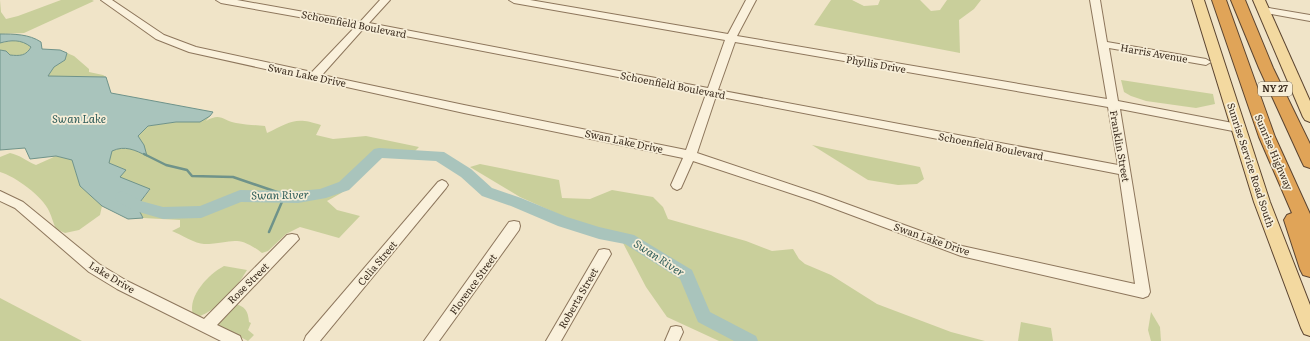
<svg xmlns="http://www.w3.org/2000/svg" width="1310" height="341" viewBox="0 0 1310 341" font-family="Literata,serif">
  <style>
    .green { fill: #c9cf9b }
    .water { fill: #a9c4bc; stroke: #6f938a }
    .lines { fill: none; stroke-linecap: round; stroke-linejoin: round }
    .stream { stroke: #6f938a; stroke-width: 2.5 }
    .river { fill: #a9c4bc; fill-rule: evenodd }
    .minor-casing { stroke: #8d765c; stroke-width: 2 }
    .major-casing { stroke: #5b4430; stroke-width: 2 }
    .highway-casing { stroke: #5b4430; stroke-width: 2 }
    .minor { fill: #faf1dc; fill-rule: evenodd }
    .major { fill: #f3d9a0; fill-rule: evenodd }
    .highway { fill: #e0a458; fill-rule: evenodd }
    .labels { text-anchor: middle; stroke-width: 3.5; stroke-linejoin: round; paint-order: stroke }
    .shield { fill: #f7eed8; stroke: #756857; stroke-width: 1 }
    .shield-label { font-size: 9px; font-weight: bold; fill: #3d2e20 }
    .street-label { font-size: 10px; fill: #3d2e20; stroke: #f7eed8 }
    .water-label { font-size: 11px; font-style: italic; fill: #2f5d5a; stroke: #f7eed8 }
  </style>
  <rect width="100%" height="100%" fill="#f0e4c8"/>
  <g class="green">
    <polygon points="0,0 1,12 6,19 18,16 61,0 92,0 94,1 24,33 0,34"/>
    <polygon points="831,0 852,0 864,6 878,5 880,0 920,0 931,11 940,10 947,0 981,0 974,9 959,20 960,53 814,25"/>
    <path d="M12 41H22L31 46C26 56 20 56 10 55L6 51 0 50V43Z"/>
    <polygon points="67,53 74,56 89,69 89,72 103,75 106,77 48,76 54,67 65,60"/>
    <polygon points="1121,80 1213,94 1215,104 1196,108 1146,101 1131,96 1124,92"/>
    <path d="M210 116 206 121C221 112 223 121 236 123 246 125 256 125 265 126L267 133C290 122 295 116 321 125L316 135 333 139 366 136 419 147 412 154C404 154 394 152 387 153 372 157 364 175 353 185 345 191 336 196 327 201L337 210 360 216 339 238 300 227 286 234 268 251 262 253C236 233 232 244 204 244 196 244 180 234 172 231L180 227V220L143 218 137 206 150 190 119 177 126 170 109 163 112 151C125 145 135 150 146 155L144 145 138 136 148 126 176 122H200Z"/>
    <polygon points="812,145 920,167 924,179 917,184 898,185 868,180"/>
    <path d="M10 153C20 155 26 161 36 165L56 156 72 160 80 186 102 206 100 215 79 230 65 233 56 229C53 223 52 217 49 211 43 197 15 176 0 172V157Z"/>
    <polygon points="480,164 559,180 562,198 590,199 612,190 653,197 663,207 668,219 746,241 772,251 793,249 799,259 805,264 831,275 877,304 951,332 985,341 719,341 667,317 646,287 623,243 520,197 470,167"/>
    <path d="M224 266 247 270C235 290 220 308 198 317L193 315C187 296 209 274 224 266Z"/>
    <polygon points="0,298 82,341 0,341"/>
    <path d="M234 303C245 307 248 310 249 322L251 323 248 330 254 335 248 341 218 325 217 321Z"/>
    <polygon points="1151,312 1160,327 1161,341 1151,341 1148,330"/>
    <polygon points="1021,322 1051,328 1053,341 1018,341"/>
  </g>
  <path class="water" d="M0 34C14 34 29 34 41 42L42 49 60 50 67 53 65 60 54 67 48 76 106 77 111 93 213 112 210 116 200 122H176L148 126 138 136 144 145 147 156C135 150 125 145 112 151L109 163 126 170 120 177 150 189 137 206 143 218 128 219 102 206 80 186 72 160 56 156 30 159 25 148 0 150V50L6 51 10 55C20 56 26 56 31 47 21 39 11 40 0 43Z"/>
  <g class="lines">
    <polyline class="stream" points="144,154 166,165 187,170 192,176 233,177 280,193 284,197 269,232"/>
    <polygon class="river" points="379,148 444,152 471,169 492,188 521,198 567,217 599,227 634,235 692,270 710,312 756,336 758,341 734,341 698,322 680,279 625,244 599,239 558,226 511,206 482,196 461,177 436,161 382,158 349,190 326,198 298,203 241,202 201,218 163,219 132,210 117,201 115,197 117,193 122,191 141,201 163,207 200,206 240,190 298,191 320,189 339,182 374,149"/>
    <g class="minor-casing">
      <g id="minor">
        <path d="M101 0H112L164 35 196 47 312 72 355 27 221 3 216 0H237L360 22 380 0H390L369 23 708 88 725 40 514 3 509 0H530L728 34 746 0H756L737 36 1107 99 1090 0H1100L1107 42 1206 59 1211 62 1206 65 1109 48 1118 101 1238 124 1242 125 1244 128 1242 131 1238 132 1120 109 1150 292 1148 296 1143 298 961 256 814 201 693 161 681 188 677 190 673 188 671 185 683 158 464 113 189 52 156 39ZM364 28 706 94 686 150 464 105 322 75ZM735 42 1108 107 1118 165 718 90ZM716 96 1119 174 1135 284 962 246 822 195 697 153Z"/>
        <polygon points="1263,7 1310,15 1310,21 1260,12 1258,10"/>
        <polygon points="442,180 446,182 448,185 446,188 320,341 304,341 306,336 438,182"/>
        <polygon points="0,191 23,202 99,264 127,281 204,319 287,235 292,234 297,235 299,239 217,325 240,336 242,341 221,341 117,289 89,272 15,208 0,201"/>
        <polygon points="514,221 519,222 520,226 519,230 439,341 424,341 509,222"/>
        <polygon points="604,249 609,250 611,254 561,341 546,341 599,250"/>
        <polygon points="676,326 681,327 683,332 679,341 665,341 671,327"/>
      </g>
    </g>
    <g class="major-casing">
      <g id="major">
        <polygon points="1192,0 1204,0 1270,202 1310,305 1310,336 1304,334 1301,328 1254,202"/>
        <polygon points="1253,0 1265,0 1310,101 1310,122 1305,120 1303,117"/>
      </g>
    </g>
    <g class="highway-casing">
      <g id="highway">
        <polygon points="1212,0 1226,0 1275,137 1310,214 1310,277 1303,275 1300,269 1284,220 1287,215 1292,213 1259,137"/>
        <polygon points="1231,0 1245,0 1273,68 1310,144 1310,168 1304,166 1302,162 1259,68"/>
      </g>
    </g>
    <use href="#minor" class="minor"/>
    <use href="#major" class="major"/>
    <use href="#highway" class="highway"/>
  </g>
  <g class="labels">
    <rect class="shield" x="1258" y="82" width="34" height="14" rx="3"/>
    <g class="shield-label">
      <text x="1275" y="92">NY 27</text>
    </g>
    <g class="street-label">
      <text transform="translate(354 24) rotate(11)" y="4">Schoenfield Boulevard</text>
      <text transform="translate(1154 53) rotate(10)" y="4">Harris Avenue</text>
      <text transform="translate(876 64) rotate(10)" y="4">Phyllis Drive</text>
      <text transform="translate(307 75) rotate(12)" y="4">Swan Lake Drive</text>
      <text transform="translate(673 85) rotate(11)" y="4">Schoenfield Boulevard</text>
      <text transform="translate(624 141) rotate(12)" y="4">Swan Lake Drive</text>
      <text transform="translate(991 146) rotate(11)" y="4">Schoenfield Boulevard</text>
      <text transform="translate(1120 146) rotate(80)" y="4">Franklin Street</text>
      <text transform="translate(1274 152) rotate(67)" y="4">Sunrise Highway</text>
      <text transform="translate(1251 165) rotate(72)" y="4">Sunrise Service Road South</text>
      <text transform="translate(932 239) rotate(19)" y="4">Swan Lake Drive</text>
      <text transform="translate(377 263) rotate(-50)" y="4">Celia Street</text>
      <text transform="translate(112 277) rotate(31)" y="4">Lake Drive</text>
      <text transform="translate(248 283) rotate(-45)" y="4">Rose Street</text>
      <text transform="translate(473 284) rotate(-54)" y="4">Florence Street</text>
      <text transform="translate(578 298) rotate(-60)" y="4">Roberta Street</text>
    </g>
    <g class="water-label">
      <text x="79" y="123">Swan Lake</text>
      <text transform="translate(280 195) rotate(-1)" y="4">Swan River</text>
      <text transform="translate(659 258) rotate(33)" y="4">Swan River</text>
    </g>
  </g>
</svg>
